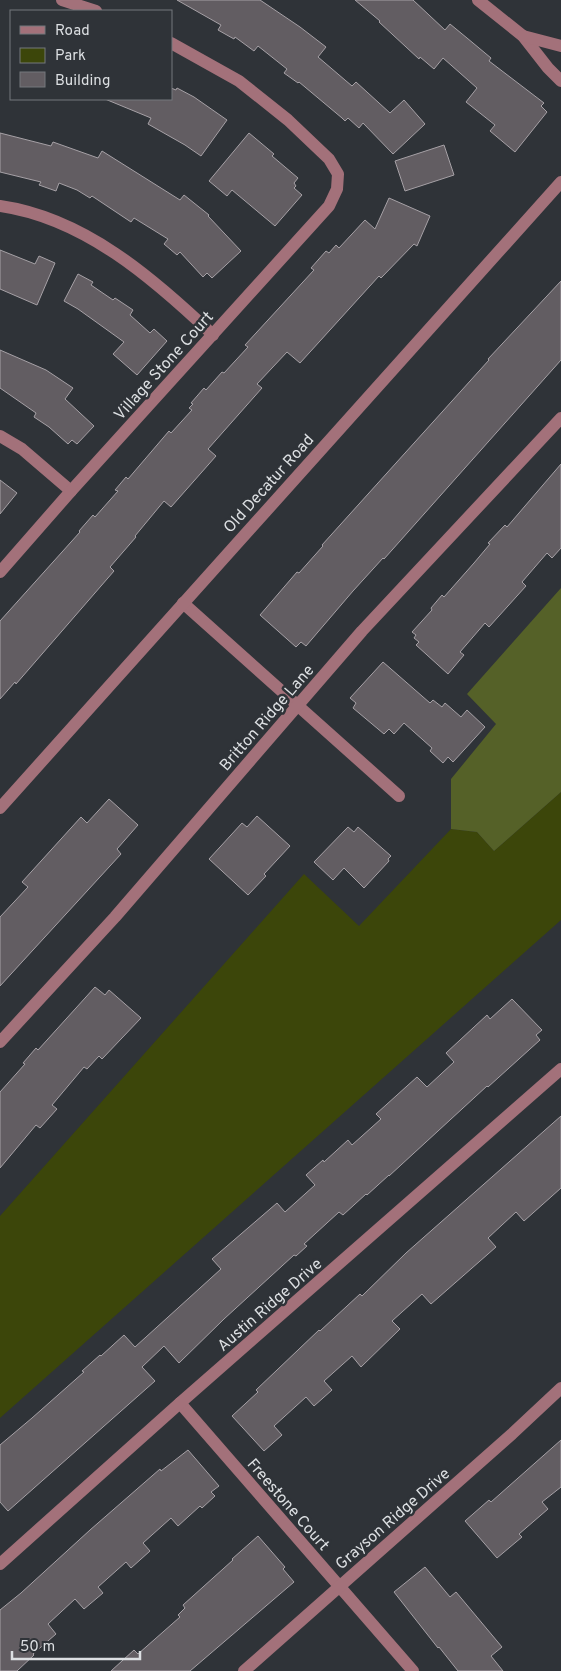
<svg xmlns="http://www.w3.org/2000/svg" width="561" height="1671" viewBox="0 0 561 1671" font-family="Overpass,sans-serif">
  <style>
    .green { fill: #3c460a }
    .forest { fill: #556128 }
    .building { fill: #625d62; stroke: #a6a1a6 }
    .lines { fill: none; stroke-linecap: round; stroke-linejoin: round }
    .minor { stroke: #a3717a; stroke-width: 12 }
    .labels { text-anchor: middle; stroke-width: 5; stroke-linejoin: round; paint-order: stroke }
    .street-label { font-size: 16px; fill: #dcdfe2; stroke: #2f3338 }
  </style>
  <rect width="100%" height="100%" fill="#2f3338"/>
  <polygon class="green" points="561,792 561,920 0,1418 0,1216 304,874 359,926 451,829 477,832 494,851"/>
  <polygon class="forest" points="561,588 561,792 494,851 477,832 451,829 451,779 496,724 467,694"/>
  <g class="building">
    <polygon points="177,0 260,0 300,27 326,47 318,57 352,86 356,82 390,113 404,100 425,124 393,154 363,123 359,128 348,118 345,121 342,118 299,82 298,83 284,73 287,69 258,46 254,51 235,37 234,39 218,30 221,25"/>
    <polygon points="355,0 413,0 445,30 450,24 467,38 491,58 489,61 544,103 541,106 547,112 515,152 490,131 495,125 466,102 477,88 443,58 434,69 420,57 419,59 379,22 380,21"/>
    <polygon points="171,88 176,90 177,88 194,97 227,120 201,156 185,145 148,124 151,118 105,99 171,99"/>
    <polygon points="0,133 51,146 53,142 98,158 102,151 180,200 184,195 209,215 208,216 241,251 212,278 207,273 203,277 180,252 177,255 164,244 168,239 134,218 131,222 92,196 90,198 77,190 59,183 56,191 39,185 41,182 0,172"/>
    <polygon points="249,133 274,154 272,156 298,178 294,183 296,186 294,188 302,195 275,226 232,190 227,196 209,181"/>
    <polygon points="444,145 454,175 405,191 395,161"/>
    <polygon points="389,198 430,216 417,246 414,244 381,278 379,276 300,363 287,352 257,384 262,388 208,449 216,456 171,507 164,501 135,536 136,537 110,567 114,571 16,684 15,682 0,699 0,621 80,532 79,531 93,515 95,517 118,491 115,490 126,477 128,479 169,431 171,433 192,410 189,408 193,404 191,403 204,388 206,390 222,372 224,373 248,347 245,345 314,270 311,268 326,251 329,253 336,245 339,248 365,220 375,229"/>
    <polygon points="0,250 35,264 39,256 55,263 37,305 0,289"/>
    <polygon points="78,274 93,282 91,285 113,300 115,298 133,310 130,315 150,333 154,329 167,341 137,375 113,354 124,342 78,309 64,301"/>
    <polygon points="561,281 561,360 384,559 383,558 353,591 306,646 301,642 296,647 260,615 297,572 299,573 323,546 322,545 489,360 488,359"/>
    <polygon points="0,350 46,370 73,388 65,399 94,426 77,444 72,440 68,444 49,427 34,417 36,413 0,388"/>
    <polygon points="561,464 561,548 552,558 547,553 522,582 526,586 489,627 485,623 460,652 464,655 448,674 416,645 419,642 414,638 416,635 412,632 432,610 431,608 442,595 444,597 474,563 490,544 488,543 505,525 507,527"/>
    <polygon points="0,480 17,493 0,514"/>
    <polygon points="383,662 430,703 433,700 442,707 445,703 461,717 467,710 485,727 453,762 448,757 443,763 430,751 432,748 404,723 394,734 389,729 384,734 353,708 356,703 350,698"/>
    <polygon points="109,799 138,825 117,849 121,854 0,986 0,917 28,887 22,882 81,817 87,823"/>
    <polygon points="257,816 290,846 264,874 266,876 248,895 209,859 242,823 247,827"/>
    <polygon points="348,827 354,832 358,827 391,856 388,859 389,861 364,888 344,868 333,880 314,862"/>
    <polygon points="95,987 105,995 109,990 141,1018 102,1059 99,1056 87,1069 84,1067 52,1105 57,1109 40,1128 36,1125 0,1168 0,1092 25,1064 23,1063 36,1048 38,1050"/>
    <polygon points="512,999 542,1030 536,1035 540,1040 488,1087 487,1086 389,1176 389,1175 367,1195 366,1194 343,1215 339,1212 304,1244 307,1246 296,1256 294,1255 224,1319 179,1363 164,1346 142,1367 155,1381 8,1511 0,1502 0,1445 32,1418 84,1372 82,1371 100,1355 101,1356 124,1335 135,1347 221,1269 212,1259 277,1203 285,1212 315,1185 306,1175 323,1160 324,1162 348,1140 352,1145 381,1119 376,1114 417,1077 427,1087 454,1062 446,1053 487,1015 490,1019"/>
    <polygon points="561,1116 561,1188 524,1221 516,1212 488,1238 496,1247 431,1304 422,1294 392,1321 400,1329 361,1367 352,1356 324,1381 332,1390 314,1406 306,1397 274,1426 282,1435 264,1451 232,1416 258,1392 256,1390 319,1330 320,1331 360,1294 362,1296 406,1253"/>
    <polygon points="561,1440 561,1487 542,1502 548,1509 519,1534 522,1537 497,1558 465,1521 489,1500 491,1502"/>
    <polygon points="188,1450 219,1486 211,1492 215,1496 202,1508 200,1506 178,1526 171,1518 143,1543 150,1551 131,1568 126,1562 98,1587 103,1593 84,1609 75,1599 48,1624 56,1634 33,1654 34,1655 17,1671 0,1671 0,1610 21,1593 90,1530 160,1469 161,1471"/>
    <polygon points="258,1536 285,1567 283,1569 294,1582 190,1671 111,1671 134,1650 138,1654 180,1617 178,1615 185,1608 183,1605 233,1560 232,1559"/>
    <polygon points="425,1567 450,1597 456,1592 502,1647 491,1656 503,1671 458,1671 439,1647 438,1648 394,1592"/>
  </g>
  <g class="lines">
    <g class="minor">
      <polyline points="62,0 96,11"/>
      <polyline points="478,0 523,36 548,68 561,81"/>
      <polyline points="523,36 561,46"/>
      <path d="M0 206C84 218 153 278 213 335"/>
      <polyline points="0,436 22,449 71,491"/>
      <polyline points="0,572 71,491 329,206 337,189 338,174 329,159 288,120 239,81 171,43"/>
      <polyline points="183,603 399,796"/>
      <polyline points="0,808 561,182"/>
      <polyline points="0,1042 115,917 362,631 561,418"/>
      <polyline points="180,1403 413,1671"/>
      <polyline points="0,1564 180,1403 561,1069"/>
      <polyline points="244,1671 512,1434 561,1388"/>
    </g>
  </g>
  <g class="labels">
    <g class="street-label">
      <text transform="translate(163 365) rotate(-48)" y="6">Village Stone Court</text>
      <text transform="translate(268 483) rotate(-48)" y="6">Old Decatur Road</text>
      <text transform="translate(266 717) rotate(-49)" y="6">Britton Ridge Lane</text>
      <text transform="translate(269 1304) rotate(-41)" y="6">Austin Ridge Drive</text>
      <text transform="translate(289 1504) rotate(49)" y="6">Freestone Court</text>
      <text transform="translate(392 1518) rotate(-41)" y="6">Grayson Ridge Drive</text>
    </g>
  </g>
  <rect x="10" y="10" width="162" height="90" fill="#2f3338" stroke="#74787c"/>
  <rect x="20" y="26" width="25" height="8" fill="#a3717a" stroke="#74787c"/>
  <text x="55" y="35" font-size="15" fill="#dcdfe2">Road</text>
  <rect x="20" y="48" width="25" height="15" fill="#3c460a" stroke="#74787c"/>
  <text x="55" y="60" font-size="15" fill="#dcdfe2">Park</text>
  <rect x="20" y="72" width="25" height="15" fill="#625d62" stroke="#74787c"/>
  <text x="55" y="85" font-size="15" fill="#dcdfe2">Building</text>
  <path d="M12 1651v8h128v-8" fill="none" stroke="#dcdfe2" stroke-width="2.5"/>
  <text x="20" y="1651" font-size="15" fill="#dcdfe2" stroke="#2f3338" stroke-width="4" paint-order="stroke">50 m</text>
</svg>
